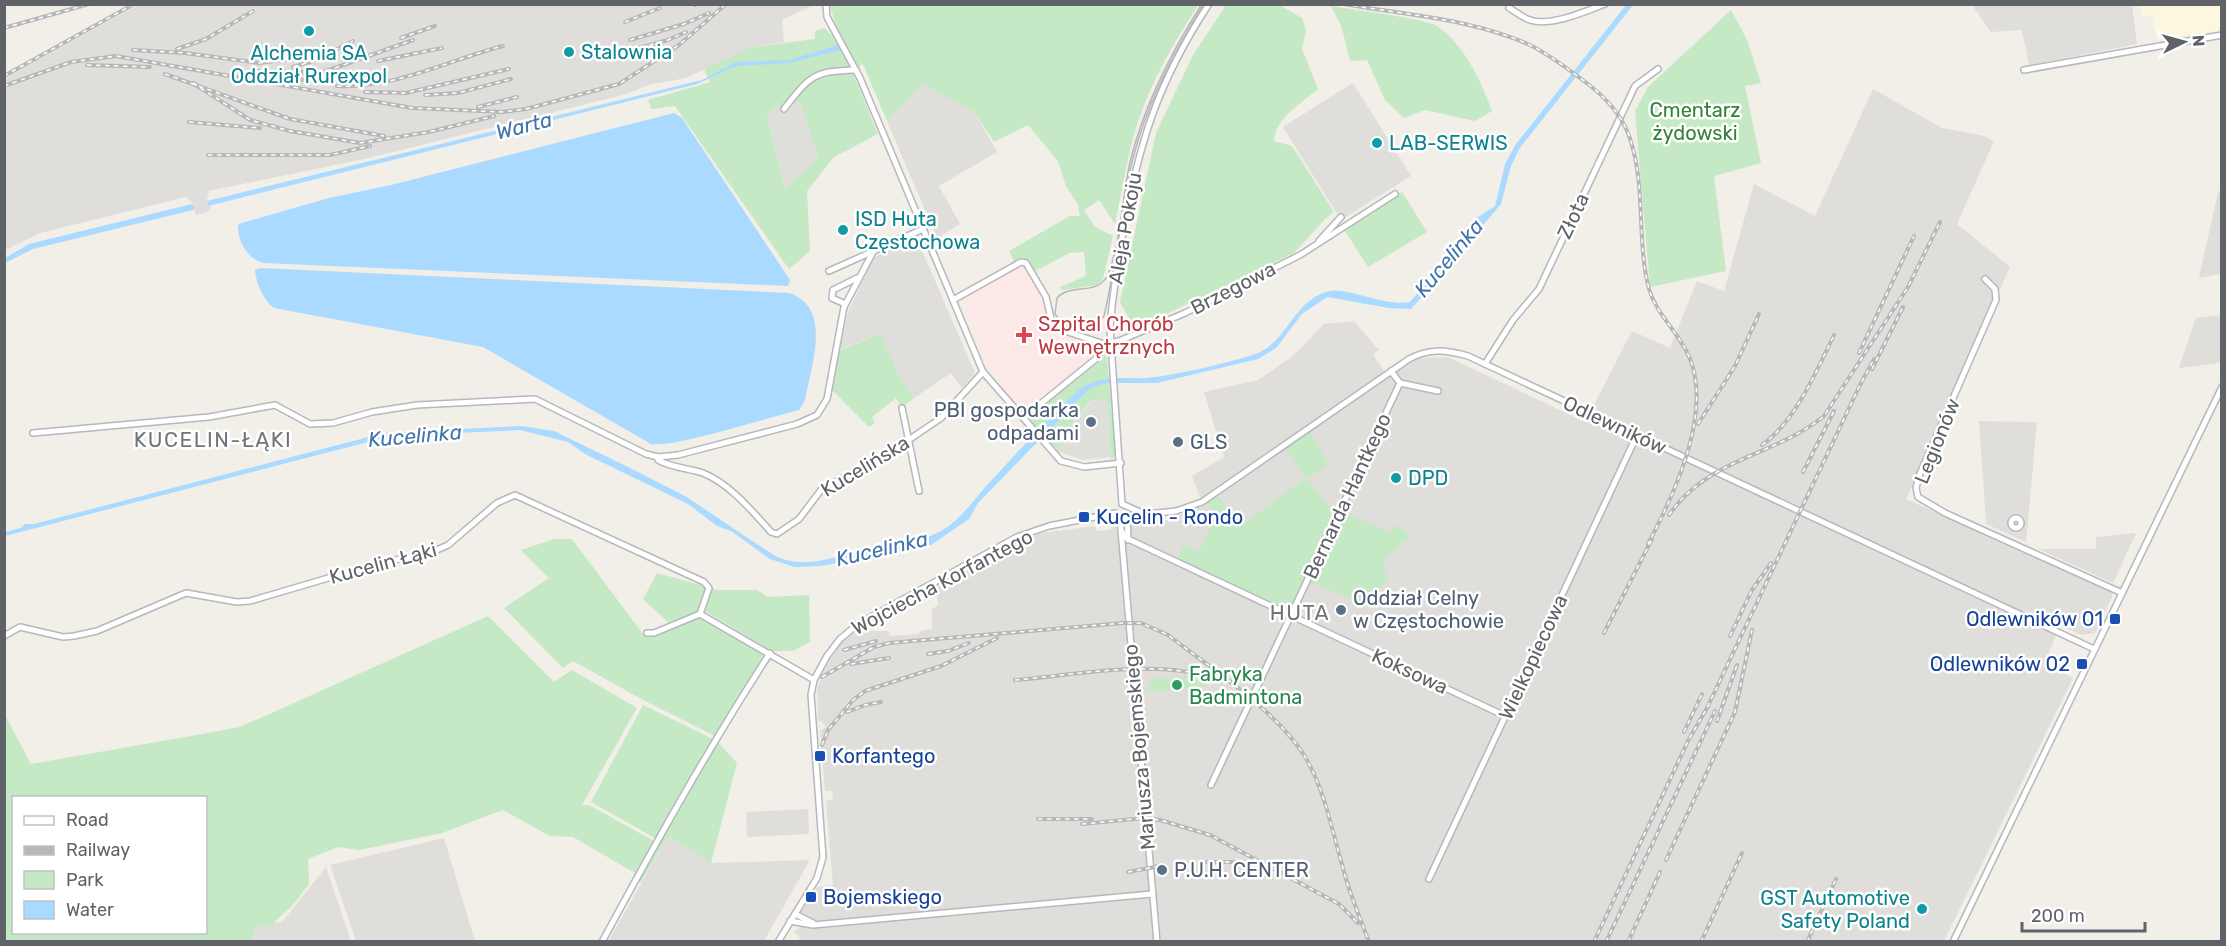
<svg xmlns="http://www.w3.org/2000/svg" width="2226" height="946" viewBox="0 0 2226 946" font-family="Rubik,sans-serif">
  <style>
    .commercial { fill: #fef7e0 }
    .industrial { fill: #e0deda }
    .medical { fill: #fce8e6 }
    .green { fill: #c5e8c5; fill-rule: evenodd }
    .water { fill: #aadaff }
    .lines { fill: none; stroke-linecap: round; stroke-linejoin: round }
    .minor-casing { stroke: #b5b8bc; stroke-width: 8 }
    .minor { stroke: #fff; stroke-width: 5 }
    .tram { stroke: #b6b7b8; stroke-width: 1.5 }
    .rail-casing { stroke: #b6b7b8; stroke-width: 4 }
    .rail { stroke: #fff; stroke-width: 1.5; stroke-dasharray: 4.5; stroke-linecap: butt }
    .culture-dot { fill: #0f9aa8; stroke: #fff; stroke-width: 2 }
    .health-dot { fill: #e0444e; stroke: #fff; stroke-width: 2 }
    .service-dot { fill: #5c6f8a; stroke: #fff; stroke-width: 2 }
    .transit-dot { fill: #1a4fb4; stroke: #fff; stroke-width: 2 }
    .leisure-dot { fill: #2e9e5b; stroke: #fff; stroke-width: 2 }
    .labels { text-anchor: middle; stroke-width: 5; stroke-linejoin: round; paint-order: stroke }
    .culture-label { font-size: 20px; fill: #0d838f; stroke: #fff; text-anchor: start }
    .park-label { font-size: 20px; fill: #348238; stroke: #fff }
    .street-label { font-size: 20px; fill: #5f6368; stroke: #fff }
    .health-label { font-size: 20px; fill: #be3a42; stroke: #fff; text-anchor: start }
    .service-label { font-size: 20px; fill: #4e5e75; stroke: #fff; text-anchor: start }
    .transit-label { font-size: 20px; fill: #164399; stroke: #fff; text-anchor: start }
    .leisure-label { font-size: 20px; fill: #27864d; stroke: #fff; text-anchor: start }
    .water-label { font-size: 21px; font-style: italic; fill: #4174aa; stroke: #fff }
    .neighbourhood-label { font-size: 21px; letter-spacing: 1.5px; fill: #70757a; stroke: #fff }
  </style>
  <rect width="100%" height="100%" fill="#f1efe8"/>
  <polygon class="commercial" points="2141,5 2221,5 2221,30 2157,40 2153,15 2142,16"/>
  <g class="industrial">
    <polygon points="816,4 782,20 784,42 751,47 686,78 648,85 627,94 369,158 209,191 207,199 211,208 208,212 196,215 192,202 186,197 40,233 5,250 5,78 138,5"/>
    <polygon points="1972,5 2132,5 2137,44 2029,65 2022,30 1991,32"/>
    <polygon points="1353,83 1411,176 1341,220 1283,127"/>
    <polygon points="923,84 975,113 997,152 939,186 960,224 937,238 887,121"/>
    <polygon points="1873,89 1942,128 1984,136 1994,141 1957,224 2010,267 1906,499 2111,591 2112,597 2095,633 2082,635 2060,626 2044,664 2073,678 1944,941 803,942 794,931 800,928 796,920 817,887 833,885 826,801 833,799 832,791 825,791 820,731 826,727 821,721 818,721 817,689 824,670 840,644 854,631 889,631 890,636 919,634 920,631 932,629 932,609 938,605 936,585 1012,544 1041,533 1095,526 1097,531 1111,530 1111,527 1167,520 1203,505 1192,476 1224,457 1204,392 1258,380 1293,356 1324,324 1354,321 1379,350 1373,354 1384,371 1420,358 1448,357 1585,422 1632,331 1670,348 1697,281 1724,291 1754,184 1815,216"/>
    <polygon points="802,103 818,158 785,189 767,112 775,107"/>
    <polygon points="2221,191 2221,274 2199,278 2218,192"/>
    <polygon points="916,237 975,373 962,388 951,373 914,398 898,373 881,333 839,350 848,312 873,258"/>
    <polygon points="2221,315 2221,357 2219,363 2179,368 2196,318"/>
    <polygon points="1107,399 1111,457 1083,460 1059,452 1061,439 1091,401"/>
    <polygon points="1979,421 2037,422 2026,542 1986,524"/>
    <polygon points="2136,533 2113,583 2038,549 2096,549 2096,537"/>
    <polygon points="808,809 809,834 747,837 746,812"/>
    <polygon points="668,836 711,863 810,860 764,941 608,942"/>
    <polygon points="444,838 475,941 356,941 330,865"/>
    <polygon points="326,867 351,941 232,942 233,926 282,922"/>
  </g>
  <polygon class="medical" points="1021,265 1025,266 1045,298 1051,328 1090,342 1092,355 1091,360 1025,411 1001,390 1000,373 990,373 962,298"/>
  <g class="green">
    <path d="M1272 4 1281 6 1302 18 1306 30 1302 49 1318 89C1302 103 1275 118 1274 141L1292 146 1334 212 1326 218 1294 253 1135 329 1120 302 1156 133 1193 55 1226 5Z"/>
    <path d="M830 5H1198C1171 47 1145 92 1132 142 1125 169 1121 197 1115 224L1099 200 1084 210 1095 227 1113 236 1103 279 1097 285 1062 290 1060 287 1086 276 1084 252 1070 253 1033 272 1023 257 1015 263 1009 251 1070 216H1080L1078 205 1066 186 1058 161 1028 125 994 142 975 113 923 84 887 121 863 64 858 67 835 23Z"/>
    <path d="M1331 6C1349 9 1427 19 1437 26 1464 44 1481 81 1492 111L1475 121 1425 110 1404 118 1385 100 1367 60 1350 61 1342 28Z"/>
    <polygon points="1731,10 1747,40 1761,83 1745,86 1761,163 1714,176 1726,271 1650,287 1635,111 1648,87"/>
    <path d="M824 28C844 42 867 109 878 134L834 157 807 191 810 251 789 269 675 106 651 109 648 100 710 82 704 69 751 47 815 39V31ZM801 103 818 158 785 189 767 113 775 107Z"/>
    <polygon points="1402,192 1427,232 1368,267 1344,229"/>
    <polygon points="881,333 898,373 914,398 902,407 896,398 872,417 875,423 869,427 831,389 839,351"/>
    <polygon points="1101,348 1106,349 1116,455 1111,460 1107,399 1090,401 1061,439 1059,452 1028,418 1101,360"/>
    <polygon points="1309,432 1329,464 1307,479 1339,517 1343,511 1391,533 1396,524 1411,537 1387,556 1383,567 1389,577 1365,609 1353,605 1355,600 1306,581 1290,611 1177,558 1184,544 1199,551 1216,516 1207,503 1218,495 1239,527 1305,478 1285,447"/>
    <polygon points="554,539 572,539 643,634 696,619 700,614 766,651 715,736 645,701 573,661 563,668 504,608 549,578 521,550"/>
    <polygon points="657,573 718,590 757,590 768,597 809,595 810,642 793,651 771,651 705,611 669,623 643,599"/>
    <path d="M488 616 554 682 572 670 637 708 582 805H589L654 841 635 873 573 837 550 836 503 810 442 833 359 850 338 847 308 859 309 884 292 906 270 926 255 927 251 941H5V715L31 764 208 733 239 727 256 720ZM14 798H206V932H14Z"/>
    <polygon points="1186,676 1186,681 1204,680 1205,687 1146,692 1152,679"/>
    <polygon points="643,705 713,739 655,838 591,802"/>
    <polygon points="717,741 737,763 711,863 668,836 641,882 636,879"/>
  </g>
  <g class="water">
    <path d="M1626 5H1633L1519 149 1511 166 1501 204 1411 309 1389 308 1327 297 1302 314 1276 348 1258 359 1157 383H1106L1090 388 978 503 969 519 931 545 821 566 794 567 770 559 731 531 717 526 688 504 585 454 568 442 520 430 391 436 5 536V532L21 528 25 524H34L384 433 521 426 554 431 628 467 685 496 772 554C798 570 830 559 857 551 881 545 906 542 930 536 958 526 970 503 990 482 1019 450 1049 418 1081 388 1109 372 1128 381 1156 377 1187 372 1226 364 1255 354 1288 343 1293 299 1330 291 1347 287 1386 307 1410 302L1461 243 1472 221 1495 206 1505 164 1516 144Z"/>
    <polygon points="838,45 841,50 789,63 736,66 697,84 208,206 207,201 702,80 736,62 789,60"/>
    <path d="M674 113 682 118 790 280 788 286 264 263C249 260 237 242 238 225L242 223 329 198 391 185Z"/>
    <polygon points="192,204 195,208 193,210 33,249 5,263 5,258 29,244"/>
    <path d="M261 268 789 293C833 307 811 366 805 400L799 410C769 417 675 448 651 444L483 347 274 308C264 301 256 283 255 270Z"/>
  </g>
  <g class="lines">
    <g class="minor-casing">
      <g id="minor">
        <polyline points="826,4 827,17 860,78 983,372 1061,461 1084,467 1121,463"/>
        <path d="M1509 8C1516 12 1523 18 1530 20 1551 27 1586 11 1605 4"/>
        <polyline points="2024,70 2222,35"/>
        <path d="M784 109C810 76 813 71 856 70"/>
        <polyline points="1319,241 1341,217"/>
        <polyline points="829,271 923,229"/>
        <polyline points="1985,279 1995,289 1996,300 1919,476 1916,488 1918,497 1945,513 2122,593"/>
        <polyline points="953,300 1021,262 1026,263 1046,297 1053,327 1104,344 1119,341 1185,313 1300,255 1395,194"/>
        <polyline points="845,304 832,298 833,290 857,278"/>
        <polyline points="1485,364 1513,320 1539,289 1635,86 1658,69"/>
        <polyline points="1400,383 1438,391"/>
        <polyline points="902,408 919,491"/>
        <polyline points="1023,418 1097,358 1095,342"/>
        <polyline points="33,433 209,417 275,405 310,424 333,423 372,412 417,405 535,399 646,454 658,457 678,455 797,424 817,415 827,399 844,307 873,252"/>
        <path d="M658 457V460C672 468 688 468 703 473 730 484 752 511 771 532L777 534 799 519 821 490 894 450 941 418 983 372"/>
        <path d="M1122 504 1110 329C1112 298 1117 268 1122 238 1138 146 1157 83 1209 4"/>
        <polyline points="1122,504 1142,513"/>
        <path d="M1129 516 1176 511 1202 502 1409 359C1429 348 1446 350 1468 356L2094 649"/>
        <polyline points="1127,518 1128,540"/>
        <circle cx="2016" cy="523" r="5"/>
        <polyline points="1120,519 1157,942"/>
        <polyline points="1122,532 1126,538 1505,716"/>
        <polyline points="647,633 654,633 700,614 814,680"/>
        <polyline points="4,636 20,627 63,637 74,636 97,631 186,593 237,602 250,601 335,576 403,558 421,557 448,545 497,503 515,495 704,582 709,588 700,614"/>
        <polyline points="1211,785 1400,383 1391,371"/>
        <polyline points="1429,879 1637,435"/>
        <polyline points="795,914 813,923"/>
        <polyline points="790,921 813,925 1152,894"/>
        <path d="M602 942C655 844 709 747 770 653"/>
        <polyline points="778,942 817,878 823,857 811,695 814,680 827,656 840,639 858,624 1017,537 1049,526 1115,513"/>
        <polyline points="1953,942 2222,387"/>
      </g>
    </g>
    <use href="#minor" class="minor"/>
    <path class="tram" d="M1202 4C1170 54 1144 105 1130 162 1122 199 1121 240 1108 275 1096 297 1072 282 1057 298L1055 314 1064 326 1096 325 1104 316C1116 266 1120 213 1132 162 1146 105 1173 54 1204 4"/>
    <g class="rail-casing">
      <g id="rail">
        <path d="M1344 4C1406 15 1473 19 1530 45 1548 54 1564 66 1580 78 1605 96 1626 117 1633 149 1645 194 1637 243 1649 289 1657 316 1680 333 1690 359 1712 414 1674 495 1648 544"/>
        <polyline points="695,5 696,4"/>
        <polyline points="625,22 660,8"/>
        <polyline points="4,28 89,4"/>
        <polyline points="401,38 435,26"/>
        <polyline points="630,40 684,24 709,13"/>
        <polyline points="177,49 206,39 253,11"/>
        <polyline points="133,50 185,53 259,63 297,58"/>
        <polyline points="632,50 668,40 686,32"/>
        <polyline points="378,61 442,48"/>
        <polyline points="87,65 150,67"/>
        <polyline points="293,67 313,61 353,41"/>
        <polyline points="258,71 306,72"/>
        <polyline points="165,74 290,119 384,136"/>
        <polyline points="318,74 413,40"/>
        <polyline points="4,76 134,4"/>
        <polyline points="296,80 338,79 367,73"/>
        <polyline points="193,83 250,120 290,131 360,143 429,132 494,116"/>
        <polyline points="4,86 71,62 116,56 412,108 502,112 526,109 619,84 679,45 726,4"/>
        <path d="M337 86C394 89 449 60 503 46"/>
        <polyline points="365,92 406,93 509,69"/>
        <polyline points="425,95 458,93 511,79"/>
        <polyline points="478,107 517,97"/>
        <polyline points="189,122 260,128"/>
        <polyline points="208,155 330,155 370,146"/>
        <polyline points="1859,353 1914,236"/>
        <polyline points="1872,369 1903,307"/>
        <polyline points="1698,424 1735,366 1759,314"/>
        <path d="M1762 445C1795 422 1817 370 1834 335"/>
        <polyline points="1803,472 1834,411"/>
        <path d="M1669 515C1709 457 1774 457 1824 416L1908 287 1940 222"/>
        <polyline points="1604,633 1652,539"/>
        <polyline points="1730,636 1752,590 1771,563"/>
        <polyline points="844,650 876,641"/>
        <polyline points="928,654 948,651 969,643"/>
        <polyline points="851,664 889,658"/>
        <path d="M822 677 874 647 889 643 1123 623H1141L1168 635C1211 668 1281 714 1307 760 1326 795 1332 831 1343 868 1349 893 1360 917 1369 942"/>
        <path d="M1015 680C1077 675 1162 657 1221 681"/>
        <polyline points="847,712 865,705 881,702"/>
        <polyline points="1717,721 1737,665"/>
        <polyline points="1684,732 1702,694"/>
        <polyline points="822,745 828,730 853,700 865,691 941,666 997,638"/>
        <polyline points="1038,819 1092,819"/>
        <polyline points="1082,824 1145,818 1160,820 1210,835 1339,904 1358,923"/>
        <polyline points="1666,860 1735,712 1752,630"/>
        <polyline points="1207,862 1243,862 1263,867"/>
        <polyline points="1128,872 1160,866"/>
        <polyline points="1594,942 1688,741 1707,708 1860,385 1874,359"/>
        <polyline points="1606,942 1715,711"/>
        <polyline points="1628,942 1660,872"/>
        <polyline points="1701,942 1742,853"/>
        <polyline points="1807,942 1836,879"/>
      </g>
    </g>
    <use href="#rail" class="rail"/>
  </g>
  <g class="culture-dot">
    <circle cx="309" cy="31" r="6"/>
    <circle cx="569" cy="52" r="6"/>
    <circle cx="1377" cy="143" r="6"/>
    <circle cx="843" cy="230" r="6"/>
    <circle cx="1396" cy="478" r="6"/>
    <circle cx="1922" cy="909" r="6"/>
  </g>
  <path class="health-dot" d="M1021 326h6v6h6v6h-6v6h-6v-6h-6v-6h6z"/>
  <g class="service-dot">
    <circle cx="1091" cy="422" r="6"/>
    <circle cx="1178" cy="442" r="6"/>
    <circle cx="1341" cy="610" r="6"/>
    <circle cx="1162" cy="870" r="6"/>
  </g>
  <g class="transit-dot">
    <rect x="1078" y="511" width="12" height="12" rx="3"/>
    <rect x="2109" y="613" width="12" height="12" rx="3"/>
    <rect x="2076" y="658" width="12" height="12" rx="3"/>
    <rect x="814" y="750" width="12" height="12" rx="3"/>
    <rect x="805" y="891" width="12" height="12" rx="3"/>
  </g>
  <circle class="leisure-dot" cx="1177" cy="685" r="6"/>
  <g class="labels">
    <g class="culture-label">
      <text x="581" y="59">Stalownia</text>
      <text x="309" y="60" text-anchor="middle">Alchemia SA<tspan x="309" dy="23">Oddział Rurexpol</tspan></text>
      <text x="1389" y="150">LAB-SERWIS</text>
      <text x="855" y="226">ISD Huta<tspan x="855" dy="23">Częstochowa</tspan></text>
      <text x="1408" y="485">DPD</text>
      <text x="1910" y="905" text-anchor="end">GST Automotive<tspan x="1910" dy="23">Safety Poland</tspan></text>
    </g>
    <g class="park-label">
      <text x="1695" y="117">Cmentarz<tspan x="1695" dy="23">żydowski</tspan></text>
    </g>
    <g class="street-label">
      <text transform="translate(1573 216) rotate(-65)" y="7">Złota</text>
      <text transform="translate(1125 228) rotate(-80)" y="7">Aleja Pokoju</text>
      <text transform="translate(1233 288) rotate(-27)" y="7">Brzegowa</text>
      <text transform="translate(1615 425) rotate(25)" y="7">Odlewników</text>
      <text transform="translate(1937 441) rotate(-68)" y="7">Legionów</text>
      <text transform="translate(865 466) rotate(-31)" y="7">Kucelińska</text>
      <text transform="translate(1347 496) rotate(-65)" y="7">Bernarda Hantkego</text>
      <text transform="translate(383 563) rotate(-15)" y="7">Kucelin Łąki</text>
      <text transform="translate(942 582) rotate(-28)" y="7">Wojciecha Korfantego</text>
      <text transform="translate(1533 657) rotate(-65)" y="7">Wielkopiecowa</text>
      <text transform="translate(1410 671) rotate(25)" y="7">Koksowa</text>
      <text transform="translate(1139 747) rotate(-95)" y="7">Mariusza Bojemskiego</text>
    </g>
    <g class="health-label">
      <text x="1038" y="331">Szpital Chorób<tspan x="1038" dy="23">Wewnętrznych</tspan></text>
    </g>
    <g class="service-label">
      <text x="1079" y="417" text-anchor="end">PBI gospodarka<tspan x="1079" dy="23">odpadami</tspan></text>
      <text x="1190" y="449">GLS</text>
      <text x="1353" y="605">Oddział Celny<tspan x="1353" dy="23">w Częstochowie</tspan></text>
      <text x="1174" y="877">P.U.H. CENTER</text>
    </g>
    <g class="transit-label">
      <text x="1096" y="524">Kucelin - Rondo</text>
      <text x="2103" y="626" text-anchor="end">Odlewników 01</text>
      <text x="2070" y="671" text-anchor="end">Odlewników 02</text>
      <text x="832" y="763">Korfantego</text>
      <text x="823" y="904">Bojemskiego</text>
    </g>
    <g class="leisure-label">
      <text x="1189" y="681">Fabryka<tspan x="1189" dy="23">Badmintona</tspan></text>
    </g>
    <g class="water-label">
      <text transform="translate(524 126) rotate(-14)" y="7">Warta</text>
      <text transform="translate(1449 258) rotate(-50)" y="7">Kucelinka</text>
      <text transform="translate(415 436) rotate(-5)" y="7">Kucelinka</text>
      <text transform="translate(882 549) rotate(-13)" y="7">Kucelinka</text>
    </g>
    <g class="neighbourhood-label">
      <text x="213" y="447">KUCELIN-ŁĄKI</text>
      <text x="1300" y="620">HUTA</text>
    </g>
  </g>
  <rect width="2226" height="946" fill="none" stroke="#5f6368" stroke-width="12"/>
  <rect x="12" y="796" width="195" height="138" fill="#ffffff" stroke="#bfc1c3" stroke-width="1.5"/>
  <rect x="24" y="816" width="30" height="9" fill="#ffffff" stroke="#bfc1c3" stroke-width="1.5"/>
  <text x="66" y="826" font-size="18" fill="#5f6368">Road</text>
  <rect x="24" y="846" width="30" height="9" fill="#b6b7b8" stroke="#bfc1c3" stroke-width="1.5"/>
  <text x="66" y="856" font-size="18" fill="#5f6368">Railway</text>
  <rect x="24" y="871" width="30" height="18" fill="#c5e8c5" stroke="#bfc1c3" stroke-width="1.5"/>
  <text x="66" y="886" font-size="18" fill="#5f6368">Park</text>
  <rect x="24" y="901" width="30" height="18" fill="#aadaff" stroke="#bfc1c3" stroke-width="1.5"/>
  <text x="66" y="916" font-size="18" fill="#5f6368">Water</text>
  <g transform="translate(2184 42) rotate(85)" stroke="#ffffff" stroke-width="4.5" paint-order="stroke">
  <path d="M0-4.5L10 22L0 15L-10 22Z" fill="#5f6368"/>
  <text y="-9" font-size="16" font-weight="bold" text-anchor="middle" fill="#5f6368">N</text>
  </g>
  <path d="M2022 922v9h123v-9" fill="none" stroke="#5f6368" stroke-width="3"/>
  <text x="2031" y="922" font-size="18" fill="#5f6368" stroke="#ffffff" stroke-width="4.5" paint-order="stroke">200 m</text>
</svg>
